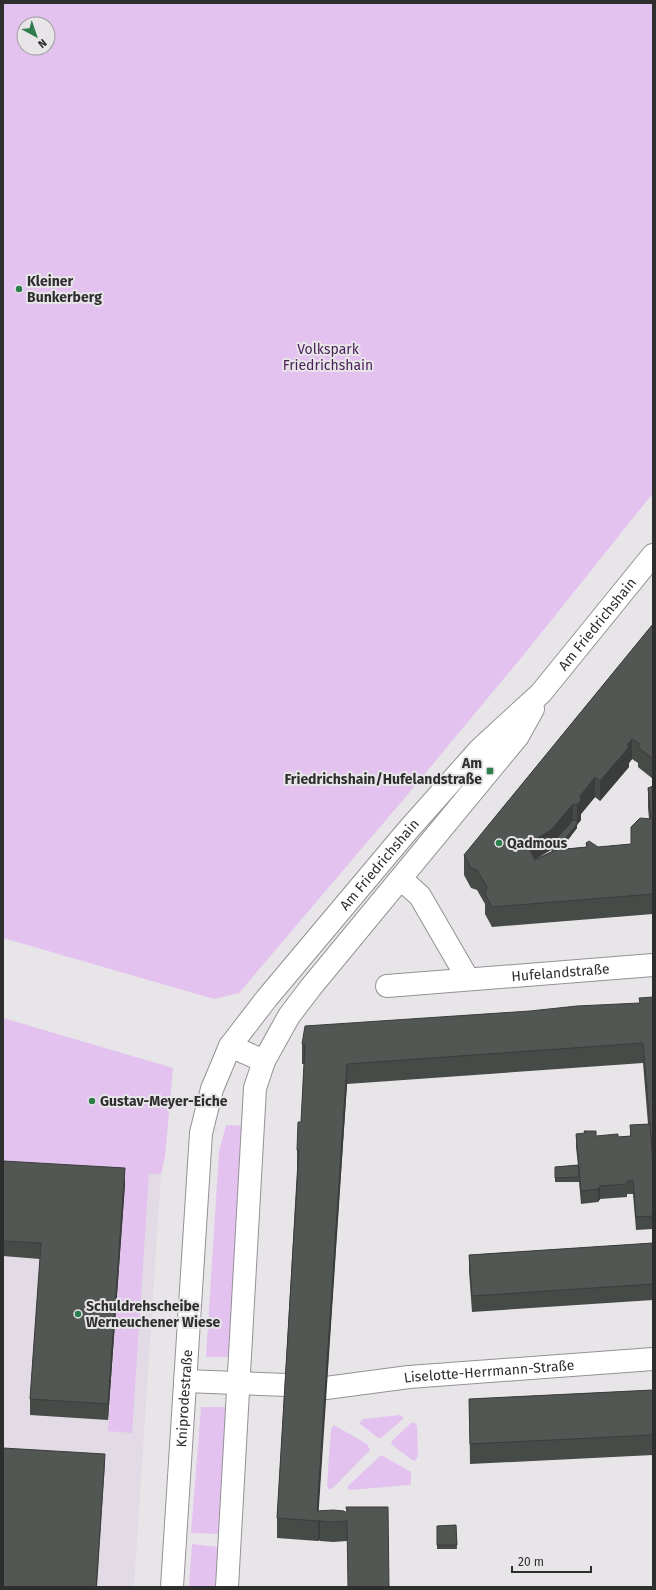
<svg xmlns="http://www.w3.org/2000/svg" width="656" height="1590" viewBox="0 0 656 1590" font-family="'Fira Sans',sans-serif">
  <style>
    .built { fill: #e2dae5 }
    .green { fill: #e3c2f0; fill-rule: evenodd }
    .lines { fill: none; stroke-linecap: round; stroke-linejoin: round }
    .street-casing { stroke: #949195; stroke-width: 24 }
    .secondary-casing { stroke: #949195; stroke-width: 24 }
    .street { stroke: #fff; stroke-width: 22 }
    .secondary { stroke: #fff; stroke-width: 22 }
    .wall { fill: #474b48; fill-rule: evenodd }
    .shaded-wall { fill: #3a3d3b }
    .building { fill: #535754; stroke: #3a3d3b }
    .poi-dot { fill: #2e7d4c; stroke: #e8e5e9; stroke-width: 1.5 }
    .labels { text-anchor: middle; stroke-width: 4; stroke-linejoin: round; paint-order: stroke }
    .poi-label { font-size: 14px; font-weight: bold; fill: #2f2e2f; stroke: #e8e5e9; text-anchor: start }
    .park-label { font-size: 14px; fill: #481e57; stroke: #e8e5e9 }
    .street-label { font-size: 14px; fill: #2f2e2f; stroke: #e8e5e9 }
  </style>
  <rect width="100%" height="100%" fill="#e8e5e9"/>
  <polygon class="built" points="3,1164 161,1174 134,1587 3,1587"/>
  <g class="green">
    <path d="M3 3H653V493L526 652 403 800 239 993 214 999 3 938ZM24 24H48V48H24Z"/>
    <polygon points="3,1018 173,1068 165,1157 161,1174 149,1174 132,1433 108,1431 125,1184 3,1177"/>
    <polygon points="226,1125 246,1126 230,1357 206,1357 219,1152"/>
    <polygon points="201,1407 226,1407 219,1534 191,1533"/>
    <polygon points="400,1415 403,1417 403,1419 381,1438 378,1438 359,1423 363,1419"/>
    <polygon points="411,1423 415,1423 417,1426 418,1456 415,1461 412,1460 391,1444 392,1441"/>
    <polygon points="334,1425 367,1444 370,1450 334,1487 329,1490 327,1486 331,1429"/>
    <polygon points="380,1456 383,1456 411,1472 411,1484 410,1485 349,1490 348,1488 348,1486"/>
    <polygon points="192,1544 218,1547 215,1587 189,1587"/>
  </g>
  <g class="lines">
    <g class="street-casing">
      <g id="street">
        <polyline points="401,879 420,896 468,979"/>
        <path id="s1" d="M387 986 653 965"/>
        <polyline points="230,1046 264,1061"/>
        <polyline points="185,1381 287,1385"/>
        <path id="s2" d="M326 1388 409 1377 653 1359"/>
      </g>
    </g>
    <g class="secondary-casing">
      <g id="secondary">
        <path id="s3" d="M172 1587 201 1133 212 1089 230 1046 267 998 408 830 480 749 541 693 653 555"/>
        <polyline points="227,1587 255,1088 264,1061 289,1016 311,987 518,736 533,709"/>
      </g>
    </g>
    <use href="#street" class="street"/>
    <use href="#secondary" class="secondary"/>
  </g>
  <g class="wall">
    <path d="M653 624V779L638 767V763L632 759 629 763V767L600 801 595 797 581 814V820L577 825V828L561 849 586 847V843L598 847 631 844V827L649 819 648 808V788L653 786V914L492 927 485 914V904L477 890 471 888 464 875V855ZM551 850 552 851 535 859Z"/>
    <polygon points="653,997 653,1229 636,1230 633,1194 627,1194 627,1197 600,1199 598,1202 581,1204 579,1182 555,1182 555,1167 578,1165 576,1147 576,1134 584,1134 584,1131 596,1136 618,1137 630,1136 630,1125 648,1124 643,1063 347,1084 318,1511 345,1512 388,1507 347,1541 333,1542 320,1541 320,1540 318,1541 277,1538 277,1518 297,1170 297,1150 301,1122 304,1064 302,1064 302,1044 639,1003"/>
    <polygon points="3,1161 125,1184 108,1420 30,1415 30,1399 40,1259 3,1256"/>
    <polygon points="653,1243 653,1300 472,1312 469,1271 469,1255"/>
    <polygon points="653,1390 653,1455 470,1464 469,1399"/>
    <polygon points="456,1525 457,1549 437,1549 437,1526"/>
  </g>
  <g class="shaded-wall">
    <polygon points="632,739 632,759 629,763 629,767 600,801 600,781 627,745"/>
    <polygon points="595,777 595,797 581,814 581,820 577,825 577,828 556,855 556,850 577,824 577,805 580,796"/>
    <polygon points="573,804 573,824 551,845 551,850 527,864 527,844"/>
    <polygon points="347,1064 347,1084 318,1521 317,1511"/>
    <polygon points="125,1168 125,1184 108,1420 108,1404"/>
    <polygon points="600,1186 600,1199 598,1202 598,1189"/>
    <polygon points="105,1454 105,1463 97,1587 96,1587"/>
    <polygon points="320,1520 320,1540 318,1541 318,1521"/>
  </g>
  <g class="building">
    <polygon points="653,624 653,759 638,747 640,744 632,739 627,745 629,747 600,781 595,777 580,796 581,800 577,805 573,804 551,830 527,844 535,860 556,850 587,847 586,843 589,841 598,847 631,844 631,827 640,818 651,819 648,788 653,786 653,894 492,907 485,894 487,887 477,870 471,868 464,855"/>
    <polygon points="573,820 577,821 577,824 556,850 551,845"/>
    <polygon points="653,997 653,1160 643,1043 347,1064 317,1511 333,1510 344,1511 345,1512 347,1512 346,1507 388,1507 389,1587 348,1587 347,1521 333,1522 320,1521 320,1520 318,1521 277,1518 299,1150 297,1150 298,1122 301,1122 305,1044 302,1044 305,1026 530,1011 577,1006 640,1003 639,998"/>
    <polygon points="650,1124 653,1164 653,1216 636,1217 633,1181 627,1181 627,1184 600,1186 598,1189 581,1191 576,1134 585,1133 584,1131 596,1131 596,1136 618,1134 618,1137 631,1136 630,1125"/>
    <polygon points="3,1161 125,1168 108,1404 30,1399 41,1243 3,1241"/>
    <polygon points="578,1165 579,1177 555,1178 555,1167"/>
    <polygon points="653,1243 653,1284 472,1296 469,1255"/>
    <polygon points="653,1390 653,1435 470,1444 469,1399"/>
    <polygon points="3,1448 105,1454 96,1587 3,1587"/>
    <polygon points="456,1525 457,1545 437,1545 437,1526"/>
  </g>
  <g class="poi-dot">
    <circle cx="19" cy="289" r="4"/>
    <rect x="486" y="767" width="8" height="8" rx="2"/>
    <circle cx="499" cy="843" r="4"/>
    <circle cx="92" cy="1101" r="4"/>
    <circle cx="78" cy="1314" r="4"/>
  </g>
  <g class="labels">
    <g class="poi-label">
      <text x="27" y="286">Kleiner<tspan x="27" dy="16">Bunkerberg</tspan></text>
      <text x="482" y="768" text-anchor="end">Am<tspan x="482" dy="16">Friedrichshain/Hufelandstraße</tspan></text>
      <text x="507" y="848">Qadmous</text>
      <text x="100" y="1106">Gustav-Meyer-Eiche</text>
      <text x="86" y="1311">Schuldrehscheibe<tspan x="86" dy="16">Werneuchener Wiese</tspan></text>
    </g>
    <g class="park-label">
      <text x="328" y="354">Volkspark<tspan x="328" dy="16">Friedrichshain</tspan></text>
    </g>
    <g class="street-label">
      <text dy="5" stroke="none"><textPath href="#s3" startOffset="1107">Am Friedrichshain</textPath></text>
      <text dy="5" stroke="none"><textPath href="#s3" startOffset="782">Am Friedrichshain</textPath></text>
      <text dy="5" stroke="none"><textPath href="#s1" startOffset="174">Hufelandstraße</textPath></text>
      <text dy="5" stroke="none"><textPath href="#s2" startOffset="164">Liselotte-Herrmann-Straße</textPath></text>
      <text dy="5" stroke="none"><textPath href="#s3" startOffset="189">Kniprodestraße</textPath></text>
    </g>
  </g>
  <rect width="656" height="1590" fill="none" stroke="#2f2e2f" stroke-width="8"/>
  <g transform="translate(36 36) rotate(140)"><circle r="19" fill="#e8e5e9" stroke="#9e9c9f"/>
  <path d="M0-3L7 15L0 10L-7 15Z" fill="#2e7d4c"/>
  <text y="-6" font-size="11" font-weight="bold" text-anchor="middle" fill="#2f2e2f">N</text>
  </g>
  <path d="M512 1566v6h79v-6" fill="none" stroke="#2f2e2f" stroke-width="2"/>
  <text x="518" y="1566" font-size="12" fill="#2f2e2f" stroke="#e8e5e9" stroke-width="3" paint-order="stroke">20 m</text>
</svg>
